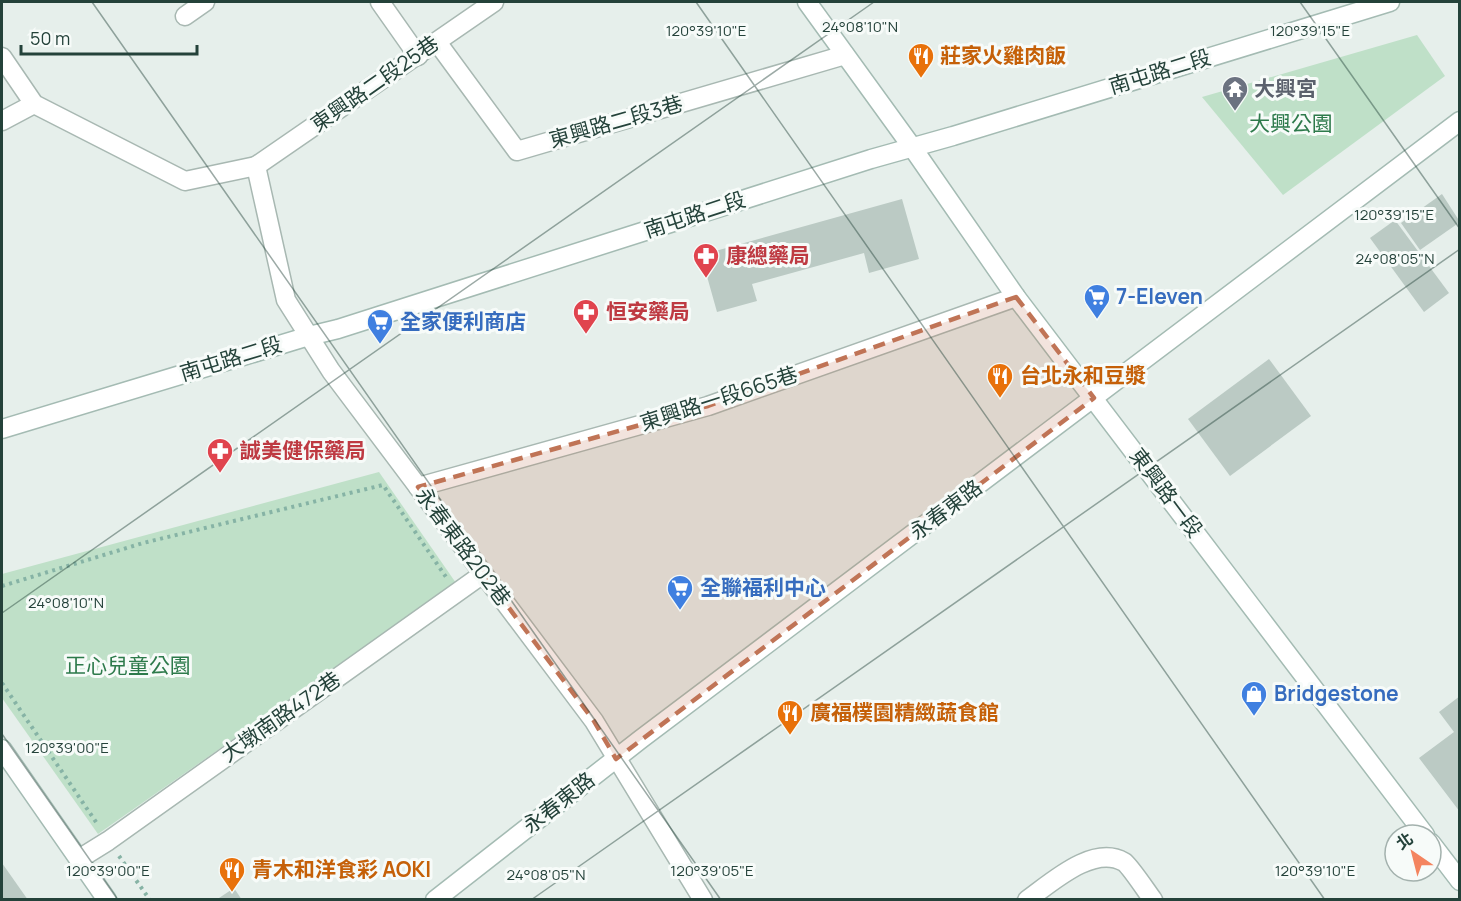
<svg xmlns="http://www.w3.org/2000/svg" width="1461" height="901" viewBox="0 0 1461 901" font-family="Manrope,'Noto Sans TC',sans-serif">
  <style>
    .green { fill: #bfe0c8 }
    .building { fill: #bbcac4 }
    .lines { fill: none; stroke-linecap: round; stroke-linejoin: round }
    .street-casing { stroke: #a8b8b2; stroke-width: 21 }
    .secondary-casing { stroke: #a4bbb3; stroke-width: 21 }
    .path { stroke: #86b3a5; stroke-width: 4; stroke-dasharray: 3 4.5; stroke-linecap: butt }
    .street { stroke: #fff; stroke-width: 18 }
    .secondary { stroke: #fff; stroke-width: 18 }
    .marked { fill: #c07456; fill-opacity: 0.2; stroke: #c07456; stroke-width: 4.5; stroke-dasharray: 12 8; stroke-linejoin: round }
    .ticks { fill: none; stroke: #24423a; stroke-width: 1.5; stroke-opacity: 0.45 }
    .labels { text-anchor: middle; stroke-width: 6; stroke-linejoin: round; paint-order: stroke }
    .food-label { font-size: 21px; font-weight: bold; fill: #c56008; stroke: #f7fbf9; text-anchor: start }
    .street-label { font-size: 21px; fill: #24423a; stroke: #f7fbf9 }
    .worship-label { font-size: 21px; font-weight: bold; fill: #5b616d; stroke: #f7fbf9; text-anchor: start }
    .park-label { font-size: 21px; fill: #2d7a4b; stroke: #f7fbf9 }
    .health-label { font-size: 21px; font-weight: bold; fill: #be3a42; stroke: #f7fbf9; text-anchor: start }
    .shop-label { font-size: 21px; font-weight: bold; fill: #366cbe; stroke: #f7fbf9; text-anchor: start }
    .ticks-label { font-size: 15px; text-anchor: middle; fill: #24423a; stroke: #f7fbf9; stroke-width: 6; stroke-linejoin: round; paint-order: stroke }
  </style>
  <rect width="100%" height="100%" fill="#e6efeb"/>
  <g class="green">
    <polygon points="1417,35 1445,76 1283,195 1202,97"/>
    <polygon points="379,472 456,583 98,834 2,698 2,574"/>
  </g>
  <g class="building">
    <polygon points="1442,194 1460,222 1420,250 1401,223"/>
    <polygon points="902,199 919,259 869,273 864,253 752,284 757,301 717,312 701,255"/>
    <polygon points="1395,220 1449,293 1424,312 1370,238"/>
    <polygon points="1269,359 1311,416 1230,476 1188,419"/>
    <polygon points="1460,696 1460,812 1419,758 1454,732 1439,712"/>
    <polygon points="2,863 28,900 2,900"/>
    <polygon points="234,888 242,900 220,900 219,898"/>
  </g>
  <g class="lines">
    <g class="street-casing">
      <g id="street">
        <polyline points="380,2 418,56"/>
        <polyline points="185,16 205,2"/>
        <polyline points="437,42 517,151 845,55"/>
        <polyline points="2,57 34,104 185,181 256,166 286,300 331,371 594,721 703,900"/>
        <polyline points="2,121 34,104"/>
        <polyline points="256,166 494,2"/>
        <polyline points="418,487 708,406 1016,297"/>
        <polyline points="79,859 108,841 483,574"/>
        <path d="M1027 900C1051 883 1093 844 1124 862 1130 866 1147 892 1153 900"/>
      </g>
    </g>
    <g class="secondary-casing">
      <g id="secondary">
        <polyline points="807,2 912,147 1016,297 1425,835"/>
        <polyline points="2,429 309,336 338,329 871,159 953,136 1390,2"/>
        <polyline points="2,749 107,900"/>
        <polyline points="1431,843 1460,881"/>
        <polyline points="435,900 641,739 1460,121"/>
      </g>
    </g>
    <g class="path">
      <polyline points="2,586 143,543 383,485 446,577"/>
      <polyline points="2,683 98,825"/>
      <polyline points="119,856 150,900"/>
    </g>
    <use href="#street" class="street"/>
    <use href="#secondary" class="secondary"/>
  </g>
  <path class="marked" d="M1016 297 1094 398 616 759 594 721 418 487 708 406Z"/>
  <path class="ticks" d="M92 2 721 900M696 2 1325 900M1300 2 1460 229M2 613 874 2M2 734 118 900M531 900 1460 249"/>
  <defs>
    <g id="restaurant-pin" transform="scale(1.35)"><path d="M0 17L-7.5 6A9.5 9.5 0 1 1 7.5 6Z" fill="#e8710a" stroke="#f7fbf9"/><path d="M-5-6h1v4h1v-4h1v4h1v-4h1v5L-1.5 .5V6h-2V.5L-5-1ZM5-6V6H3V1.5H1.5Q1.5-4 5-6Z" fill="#fff"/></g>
    <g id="temple-pin" transform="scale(1.35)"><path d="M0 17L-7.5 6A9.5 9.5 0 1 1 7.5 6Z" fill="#6b7280" stroke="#f7fbf9"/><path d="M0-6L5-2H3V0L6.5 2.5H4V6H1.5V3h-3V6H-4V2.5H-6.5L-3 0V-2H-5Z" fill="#fff"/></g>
    <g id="pharmacy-pin" transform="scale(1.35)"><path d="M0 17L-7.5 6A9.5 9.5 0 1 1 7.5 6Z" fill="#e0444e" stroke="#f7fbf9"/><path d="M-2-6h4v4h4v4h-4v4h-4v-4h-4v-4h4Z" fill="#fff"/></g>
    <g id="supermarket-pin" transform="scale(1.35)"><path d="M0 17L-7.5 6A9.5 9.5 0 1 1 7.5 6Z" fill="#3f7fe0" stroke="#f7fbf9"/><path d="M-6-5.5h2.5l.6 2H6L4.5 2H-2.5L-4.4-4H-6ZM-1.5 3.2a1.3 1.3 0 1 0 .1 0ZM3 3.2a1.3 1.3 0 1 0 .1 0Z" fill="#fff"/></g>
    <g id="shop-pin" transform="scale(1.35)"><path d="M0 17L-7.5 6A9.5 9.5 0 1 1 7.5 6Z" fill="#3f7fe0" stroke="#f7fbf9"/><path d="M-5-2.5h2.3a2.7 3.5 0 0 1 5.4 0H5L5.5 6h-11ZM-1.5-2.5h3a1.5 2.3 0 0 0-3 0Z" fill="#fff"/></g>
  </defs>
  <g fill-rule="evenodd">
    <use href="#restaurant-pin" x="921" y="56"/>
    <use href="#temple-pin" x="1235" y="89"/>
    <use href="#pharmacy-pin" x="706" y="256"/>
    <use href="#supermarket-pin" x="1097" y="297"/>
    <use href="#pharmacy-pin" x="586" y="312"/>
    <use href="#supermarket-pin" x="380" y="322"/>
    <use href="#restaurant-pin" x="1000" y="376"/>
    <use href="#pharmacy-pin" x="220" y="451"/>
    <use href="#supermarket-pin" x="680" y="588"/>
    <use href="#shop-pin" x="1254" y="694"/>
    <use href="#restaurant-pin" x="790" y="713"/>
    <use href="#restaurant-pin" x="232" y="870"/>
  </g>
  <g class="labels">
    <g class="food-label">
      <text x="940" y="63">莊家火雞肉飯</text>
      <text x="1020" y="383">台北永和豆漿</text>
      <text x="810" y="720">廣福樸園精緻蔬食館</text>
      <text x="252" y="877">青木和洋食彩 AOKI</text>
    </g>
    <g class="street-label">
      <text transform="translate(1160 72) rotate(-17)" y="7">南屯路二段</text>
      <text transform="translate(375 84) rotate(-35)" y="7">東興路二段25巷</text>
      <text transform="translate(616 122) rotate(-16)" y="7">東興路二段3巷</text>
      <text transform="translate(695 215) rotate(-18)" y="7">南屯路二段</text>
      <text transform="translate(231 359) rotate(-17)" y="7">南屯路二段</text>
      <text transform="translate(719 399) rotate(-18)" y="7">東興路一段665巷</text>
      <text transform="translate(1166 493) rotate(53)" y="7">東興路一段</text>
      <text transform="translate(946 510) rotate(-37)" y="7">永春東路</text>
      <text transform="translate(463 547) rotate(53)" y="7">永春東路202巷</text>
      <text transform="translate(281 717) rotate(-35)" y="7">大墩南路472巷</text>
      <text transform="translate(559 803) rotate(-38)" y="7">永春東路</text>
    </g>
    <g class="worship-label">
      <text x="1254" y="96">大興宮</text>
    </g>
    <g class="park-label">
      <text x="1291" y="131">大興公園</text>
      <text x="128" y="673">正心兒童公園</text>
    </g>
    <g class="health-label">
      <text x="726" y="263">康總藥局</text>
      <text x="606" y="319">恒安藥局</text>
      <text x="240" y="458">誠美健保藥局</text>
    </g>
    <g class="shop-label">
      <text x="1116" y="304">7-Eleven</text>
      <text x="400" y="329">全家便利商店</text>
      <text x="700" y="595">全聯福利中心</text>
      <text x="1274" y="701">Bridgestone</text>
    </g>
  </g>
  <g class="ticks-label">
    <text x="860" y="32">24°08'10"N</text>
    <text x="1310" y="36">120°39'15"E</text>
    <text x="706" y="36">120°39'10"E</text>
    <text x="1394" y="220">120°39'15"E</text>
    <text x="1395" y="264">24°08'05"N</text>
    <text x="66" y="608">24°08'10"N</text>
    <text x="67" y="753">120°39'00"E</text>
    <text x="108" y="876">120°39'00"E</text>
    <text x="712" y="876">120°39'05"E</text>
    <text x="1315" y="876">120°39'10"E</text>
    <text x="546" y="880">24°08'05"N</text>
  </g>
  <rect width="1461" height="901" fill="none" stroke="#24423a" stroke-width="6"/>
  <g transform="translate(1413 853) rotate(325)"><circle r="28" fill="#f7fbf9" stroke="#a3b1ad" stroke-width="1.5"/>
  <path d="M0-4.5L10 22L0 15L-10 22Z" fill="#f4845f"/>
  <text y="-9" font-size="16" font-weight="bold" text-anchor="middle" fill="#24423a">北</text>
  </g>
  <path d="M21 45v9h176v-9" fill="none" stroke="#24423a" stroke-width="3"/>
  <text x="30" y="45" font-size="18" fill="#24423a" stroke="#f7fbf9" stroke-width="4.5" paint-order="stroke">50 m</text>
</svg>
